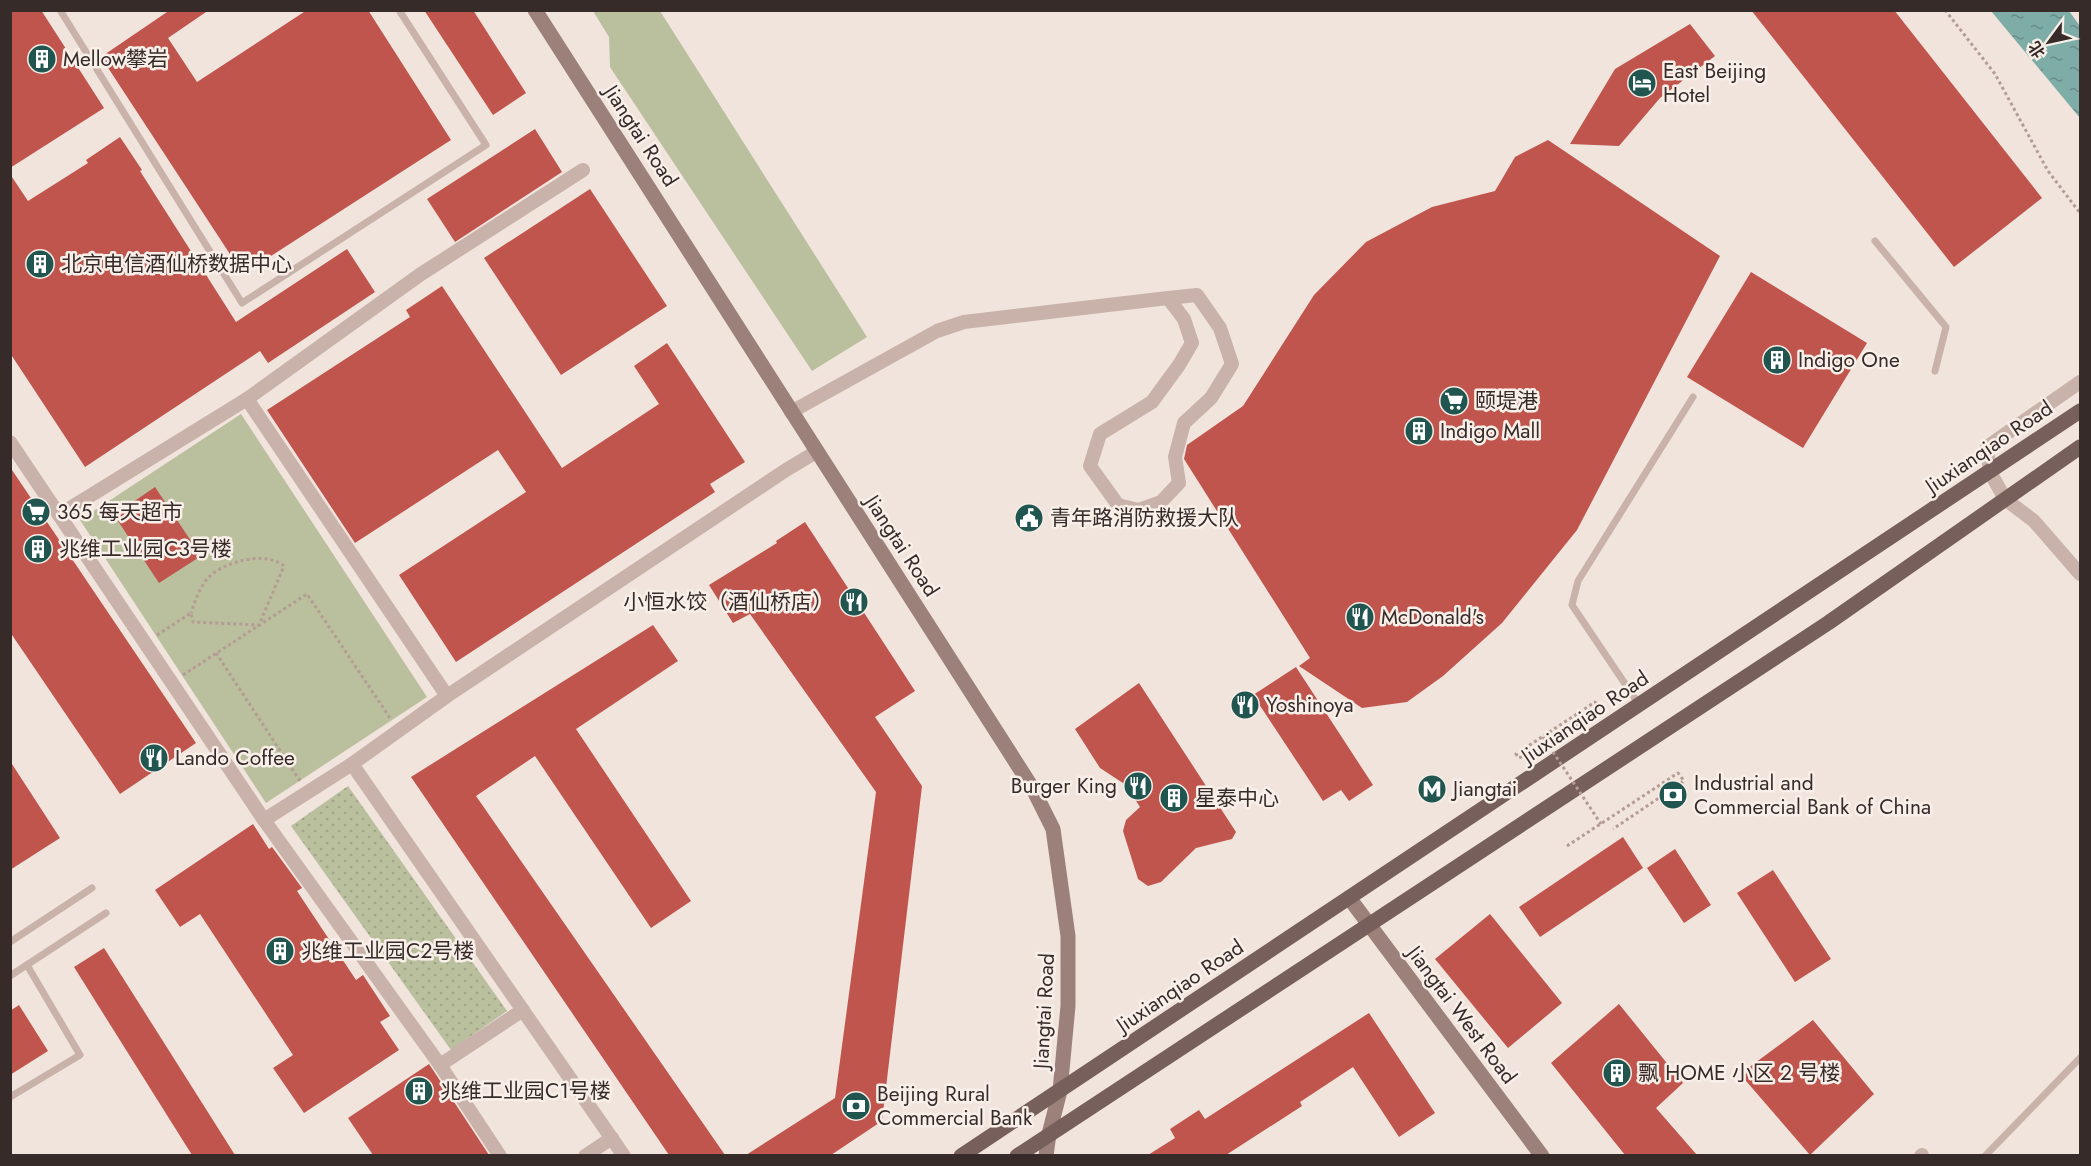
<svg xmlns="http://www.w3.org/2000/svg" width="2091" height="1166" viewBox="0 0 2091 1166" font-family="Jost,'Noto Sans SC',sans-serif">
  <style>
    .grass { fill: url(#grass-dots) }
    .park { fill: #babf9e }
    .water { fill: url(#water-ripples) }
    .building { fill: #bf554d }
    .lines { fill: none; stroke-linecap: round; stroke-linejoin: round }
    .path { stroke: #b49c94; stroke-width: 3; stroke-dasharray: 3 3; stroke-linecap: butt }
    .lane { stroke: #c8b2aa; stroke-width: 7 }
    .street { stroke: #c8b2aa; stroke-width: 14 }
    .secondary { stroke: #9c817b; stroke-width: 15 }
    .primary { stroke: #77605b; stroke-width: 15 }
    .path-bridge { stroke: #b49c94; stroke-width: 3; stroke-dasharray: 3 3; stroke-linecap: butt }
    .labels { text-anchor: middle; stroke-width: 5; stroke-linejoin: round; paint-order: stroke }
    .poi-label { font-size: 21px; fill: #362b29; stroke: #f9efe9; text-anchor: start }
    .street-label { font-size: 21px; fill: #362b29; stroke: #f9efe9 }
  </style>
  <defs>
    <pattern id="grass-dots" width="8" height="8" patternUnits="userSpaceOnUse" patternTransform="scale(1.5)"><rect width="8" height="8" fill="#babf9e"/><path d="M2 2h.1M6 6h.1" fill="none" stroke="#a0a488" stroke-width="1.8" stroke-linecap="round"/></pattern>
    <pattern id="water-ripples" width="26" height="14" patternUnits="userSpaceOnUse" patternTransform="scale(1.5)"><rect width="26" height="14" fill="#7eaca6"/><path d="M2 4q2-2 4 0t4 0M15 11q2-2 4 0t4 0" fill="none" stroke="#688c87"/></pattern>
  </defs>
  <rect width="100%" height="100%" fill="#f1e4dd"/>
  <polygon class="grass" points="348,786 507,1011 451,1050 291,826"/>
  <g class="park">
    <polygon points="593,11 660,11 867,337 812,371 610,67 609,37"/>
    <polygon points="241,414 427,697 266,803 80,520"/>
  </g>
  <polygon class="water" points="1991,11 2069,11 2080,26 2080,118"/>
  <g class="building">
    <polygon points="10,10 41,10 104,108 10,168"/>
    <polygon points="170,10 209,10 168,38 197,82 307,10 368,10 451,140 243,274 101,57"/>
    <polygon points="424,10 473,10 526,93 493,115"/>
    <polygon points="1751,10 1894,10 2042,198 1954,267"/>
    <polygon points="1690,24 1715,56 1660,98 1619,146 1570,144 1615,69"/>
    <polygon points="535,129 562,172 455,242 427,199"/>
    <polygon points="120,137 142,170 140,171 236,322 347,249 375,292 268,363 260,351 85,467 10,353 10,174 28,201 88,163 86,160"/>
    <polygon points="1548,140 1720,256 1577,530 1502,623 1443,676 1407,702 1362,708 1299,666 1310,658 1184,459 1187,445 1243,406 1314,295 1366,242 1432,207 1495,191 1515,157"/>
    <polygon points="590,189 667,306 561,375 484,258"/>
    <polygon points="1751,272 1867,343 1803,448 1687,377"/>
    <polygon points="442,286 562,468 659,404 634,366 667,343 745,462 710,484 715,492 456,662 399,575 526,492 498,450 355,543 267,410 410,317 406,310"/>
    <polygon points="10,467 196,743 120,794 10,632"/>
    <polygon points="155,487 201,556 159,583 114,515"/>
    <polygon points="805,522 915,691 875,717 922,786 882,1121 831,1155 746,1155 835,1098 876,792 750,614 733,623 709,585 777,543 776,541"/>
    <polygon points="653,625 678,661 576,729 691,901 651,928 535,756 476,796 725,1155 669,1155 411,777"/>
    <polygon points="1296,667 1373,785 1349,801 1341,790 1323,801 1253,695"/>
    <polygon points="1139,683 1236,832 1232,839 1196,848 1161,882 1148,886 1138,879 1123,831 1126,820 1140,807 1126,785 1100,768 1075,729"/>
    <polygon points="10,761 60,838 10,870"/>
    <polygon points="253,824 269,849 272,847 302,888 297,891 356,980 363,975 390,1016 380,1022 399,1050 304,1113 273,1068 293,1055 200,914 180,927 155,890"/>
    <polygon points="1623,837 1643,868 1540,937 1519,907"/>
    <polygon points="1675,849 1711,905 1684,923 1647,868"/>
    <polygon points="1773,870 1831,959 1795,982 1737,893"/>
    <polygon points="1490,914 1562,1003 1508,1048 1435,959"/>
    <polygon points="104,948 235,1155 192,1155 74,967"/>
    <polygon points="1619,1004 1683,1083 1656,1108 1697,1155 1625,1155 1551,1063"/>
    <polygon points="19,1005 48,1051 10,1075 10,1011"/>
    <polygon points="1369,1013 1435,1113 1399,1137 1353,1067 1300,1102 1302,1106 1226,1155 1148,1155 1175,1138 1170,1129 1199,1110 1205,1119"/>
    <polygon points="1813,1020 1874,1094 1810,1155 1740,1074"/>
    <polygon points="429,1064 433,1070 489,1155 373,1155 348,1118"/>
  </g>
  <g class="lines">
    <g class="path">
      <polyline points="1945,10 1995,74 2048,171 2080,213"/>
      <path d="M157 635 191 613 193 622 259 625 284 566C265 550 222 562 207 579 199 589 195 601 191 613"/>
      <polyline points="216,653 300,781"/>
      <polyline points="183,675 307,594 390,718"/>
      <polyline points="1533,752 1519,758 1516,754 1595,702 1600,709 1558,737"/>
      <polyline points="1567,846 1678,773 1684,781 1613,829"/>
    </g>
    <g class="lane">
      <polyline points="60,10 242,303 486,145 399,10"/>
      <polyline points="1875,241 1946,327 1935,371"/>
      <polyline points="1640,706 1572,605 1578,581 1693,397"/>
      <polyline points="10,942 92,888"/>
      <polyline points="10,976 106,913"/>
      <polyline points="10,1097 80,1055 27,965"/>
      <polyline points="1985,1156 2080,1058"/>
    </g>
    <g class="street">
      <polyline points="2080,382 1987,447 1990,472 2005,499 2034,521 2080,574"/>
      <polyline points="247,399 447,696"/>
      <polyline points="791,412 937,331 964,322 1168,298 1184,319 1192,343 1179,365 1152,402 1100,434 1090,466 1118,505 1138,510 1161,502 1179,483 1175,457 1184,423 1211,398 1232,364 1220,328 1197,295 1168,298"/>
      <polyline points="10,442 264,820 440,1065 500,1156"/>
      <polyline points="59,515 247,399 421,274 583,170"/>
      <polyline points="352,764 447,696 786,470 816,452"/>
      <polyline points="264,820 352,764 624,1156"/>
      <polyline points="440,1065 523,1010"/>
      <polyline points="585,1156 612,1138"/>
      <polyline points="1921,1156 1922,1155"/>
    </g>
    <g class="secondary">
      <polyline points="535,10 1033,789 1053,829 1068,936 1068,1006 1060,1091 1049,1134 1046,1156"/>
      <polyline points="1350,899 1542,1156"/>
    </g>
    <g class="primary">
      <polyline points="961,1156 2080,411"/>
      <polyline points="1017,1156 1828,623 2080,447"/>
    </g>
    <polyline class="path-bridge" points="1543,737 1601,824"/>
  </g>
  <defs>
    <g id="building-disc" transform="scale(1.5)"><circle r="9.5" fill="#215550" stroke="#f9efe9"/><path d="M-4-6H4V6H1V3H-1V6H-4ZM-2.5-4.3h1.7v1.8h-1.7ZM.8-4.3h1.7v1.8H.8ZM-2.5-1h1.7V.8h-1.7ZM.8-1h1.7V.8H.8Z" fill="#fff"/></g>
    <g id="hotel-disc" transform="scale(1.5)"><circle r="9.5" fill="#215550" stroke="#f9efe9"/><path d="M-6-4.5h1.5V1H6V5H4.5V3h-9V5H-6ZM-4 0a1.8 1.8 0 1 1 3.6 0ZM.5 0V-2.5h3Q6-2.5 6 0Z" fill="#fff"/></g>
    <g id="supermarket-disc" transform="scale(1.5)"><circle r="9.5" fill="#215550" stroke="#f9efe9"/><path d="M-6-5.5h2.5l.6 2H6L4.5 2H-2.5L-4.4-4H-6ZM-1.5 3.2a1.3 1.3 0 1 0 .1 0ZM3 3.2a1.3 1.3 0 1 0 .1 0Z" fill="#fff"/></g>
    <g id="civic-disc" transform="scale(1.5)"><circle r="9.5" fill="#215550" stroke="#f9efe9"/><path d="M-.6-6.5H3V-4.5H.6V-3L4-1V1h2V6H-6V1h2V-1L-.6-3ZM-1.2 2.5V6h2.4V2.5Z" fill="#fff"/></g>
    <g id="restaurant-disc" transform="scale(1.5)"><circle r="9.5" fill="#215550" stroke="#f9efe9"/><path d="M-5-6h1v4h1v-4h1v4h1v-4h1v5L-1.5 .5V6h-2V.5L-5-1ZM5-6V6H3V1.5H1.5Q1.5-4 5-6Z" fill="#fff"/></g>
    <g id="metro-disc" transform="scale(1.5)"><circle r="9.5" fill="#215550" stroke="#f9efe9"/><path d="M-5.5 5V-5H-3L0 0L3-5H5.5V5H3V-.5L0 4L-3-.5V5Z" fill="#fff"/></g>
    <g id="bank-disc" transform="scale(1.5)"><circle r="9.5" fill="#215550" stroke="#f9efe9"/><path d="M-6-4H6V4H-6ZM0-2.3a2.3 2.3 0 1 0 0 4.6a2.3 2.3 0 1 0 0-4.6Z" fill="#fff"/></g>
  </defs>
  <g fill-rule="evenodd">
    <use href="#building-disc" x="42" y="59"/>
    <use href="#hotel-disc" x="1642" y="83"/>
    <use href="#building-disc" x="40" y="264"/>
    <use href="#building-disc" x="1777" y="360"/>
    <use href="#supermarket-disc" x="1454" y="401"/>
    <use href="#building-disc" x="1419" y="431"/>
    <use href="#supermarket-disc" x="36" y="512"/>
    <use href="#civic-disc" x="1029" y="518"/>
    <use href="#building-disc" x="38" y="549"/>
    <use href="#restaurant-disc" x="854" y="602"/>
    <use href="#restaurant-disc" x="1360" y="617"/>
    <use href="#restaurant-disc" x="1245" y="705"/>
    <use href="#restaurant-disc" x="154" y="758"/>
    <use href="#restaurant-disc" x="1138" y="786"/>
    <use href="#metro-disc" x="1432" y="789"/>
    <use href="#bank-disc" x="1673" y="795"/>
    <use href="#building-disc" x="1174" y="798"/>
    <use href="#building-disc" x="280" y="951"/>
    <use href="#building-disc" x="1617" y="1073"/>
    <use href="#building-disc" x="419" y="1091"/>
    <use href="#bank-disc" x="856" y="1106"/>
  </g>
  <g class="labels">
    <g class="poi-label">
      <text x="63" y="66">Mellow攀岩</text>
      <text x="1663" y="78">East Beijing<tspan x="1663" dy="24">Hotel</tspan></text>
      <text x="61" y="271">北京电信酒仙桥数据中心</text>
      <text x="1798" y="367">Indigo One</text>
      <text x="1475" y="408">颐堤港</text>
      <text x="1440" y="438">Indigo Mall</text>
      <text x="57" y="519">365 每天超市</text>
      <text x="1050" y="525">青年路消防救援大队</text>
      <text x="59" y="556">兆维工业园C3号楼</text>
      <text x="833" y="609" text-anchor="end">小恒水饺（酒仙桥店）</text>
      <text x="1381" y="624">McDonald's</text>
      <text x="1266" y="712">Yoshinoya</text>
      <text x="175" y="765">Lando Coffee</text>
      <text x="1694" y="790">Industrial and<tspan x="1694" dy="24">Commercial Bank of China</tspan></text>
      <text x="1117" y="793" text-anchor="end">Burger King</text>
      <text x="1453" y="796">Jiangtai</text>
      <text x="1195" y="805">星泰中心</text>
      <text x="301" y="958">兆维工业园C2号楼</text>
      <text x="1638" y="1080">飘 HOME 小区 2 号楼</text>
      <text x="440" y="1098">兆维工业园C1号楼</text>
      <text x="877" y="1101">Beijing Rural<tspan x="877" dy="24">Commercial Bank</tspan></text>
    </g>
    <g class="street-label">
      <text transform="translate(641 136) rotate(57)" y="7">Jiangtai Road</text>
      <text transform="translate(1989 447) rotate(-34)" y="7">Jiuxianqiao Road</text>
      <text transform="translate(902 546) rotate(57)" y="7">Jiangtai Road</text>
      <text transform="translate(1585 717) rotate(-34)" y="7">Jiuxianqiao Road</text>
      <text transform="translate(1180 986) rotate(-34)" y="7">Jiuxianqiao Road</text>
      <text transform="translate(1044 1011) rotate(-87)" y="7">Jiangtai Road</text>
      <text transform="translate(1462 1015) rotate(53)" y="7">Jiangtai West Road</text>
    </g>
  </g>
  <rect width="2091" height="1166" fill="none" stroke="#362b29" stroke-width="24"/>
  <g transform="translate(2049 42) rotate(237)" stroke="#f9efe9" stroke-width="4.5" paint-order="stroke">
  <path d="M0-4.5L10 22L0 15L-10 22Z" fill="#362b29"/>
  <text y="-9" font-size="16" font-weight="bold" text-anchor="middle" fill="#362b29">北</text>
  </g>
</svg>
